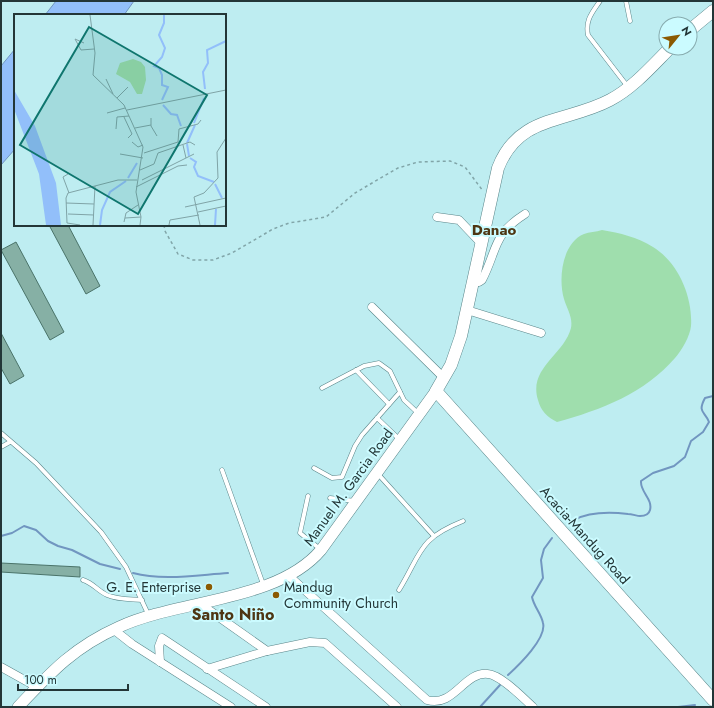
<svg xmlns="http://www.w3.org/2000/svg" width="714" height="708" viewBox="0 0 714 708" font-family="Jost,sans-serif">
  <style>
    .green { fill: #9fdead }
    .water { fill: #92bffa; stroke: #7196c0 }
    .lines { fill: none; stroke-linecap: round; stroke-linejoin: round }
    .stream { stroke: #7196c0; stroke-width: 2 }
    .building { fill: #86b0a5; stroke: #4a7369 }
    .lane-casing { stroke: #598589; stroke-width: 5 }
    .street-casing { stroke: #598589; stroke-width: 9 }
    .secondary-casing { stroke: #598589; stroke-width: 12 }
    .primary-casing { stroke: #598589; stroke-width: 13 }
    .path { stroke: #81a5a8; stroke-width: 1.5; stroke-dasharray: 3 3; stroke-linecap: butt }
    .lane { stroke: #fff; stroke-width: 4 }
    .street { stroke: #fff; stroke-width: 8 }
    .secondary { stroke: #fff; stroke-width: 11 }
    .primary { stroke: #fff; stroke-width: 12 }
    .poi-dot { fill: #8b5a02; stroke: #cbfbff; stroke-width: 1.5 }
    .labels { text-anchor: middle; stroke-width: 4; stroke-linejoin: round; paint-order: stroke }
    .street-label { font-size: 14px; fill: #233637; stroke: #cbfbff }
    .poi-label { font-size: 14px; fill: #233637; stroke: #cbfbff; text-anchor: end }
    .neighbourhood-label { font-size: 15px; font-weight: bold; fill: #4e3613; stroke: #cbfbff }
    .quarter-label { font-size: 16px; font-weight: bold; fill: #4e3613; stroke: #cbfbff }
    .inset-river { fill: none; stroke: #92bffa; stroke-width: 2 }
    .inset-road { fill: none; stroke: #80a4a7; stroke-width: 1 }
    .view { fill: #0f766e; fill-opacity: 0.15; stroke: #0f766e; stroke-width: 2 }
    .inset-edge { fill: none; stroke: #233637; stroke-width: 2 }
  </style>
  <rect width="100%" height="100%" fill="#beedf1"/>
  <path class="green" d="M602 230C620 233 637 237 653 247 678 262 693 297 691 326 690 336 682 350 675 358 645 393 601 410 557 422 547 417 541 411 538 400 528 368 564 355 571 328 573 317 567 309 564 299 558 279 562 243 584 234 589 232 596 232 602 230Z"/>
  <g class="water">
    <polygon points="56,1 134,1 124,15 45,15"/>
    <polygon points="15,49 15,149 1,165 1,66"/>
  </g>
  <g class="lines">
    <g class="stream">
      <path d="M574 520C589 512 611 512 628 514 632 514 637 516 640 516 645 516 649 514 650 510 653 499 640 492 641 481L653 473 674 466 685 457 691 441 703 432 709 422C705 411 697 413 705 398L713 396"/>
      <polyline points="1,536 12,533 24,526 36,530 48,541 58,546 72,550 100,564 120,569"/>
      <path d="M133 573C163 581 197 575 228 573"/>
      <path d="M508 675C519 665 547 638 543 623 541 613 534 607 532 597L543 578 541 560 544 549 552 538"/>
      <polyline points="480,707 500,685"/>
      <polyline points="678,707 695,705"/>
    </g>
  </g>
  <g class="building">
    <polygon points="49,225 68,225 100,286 86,294"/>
    <polygon points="16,242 64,332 50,340 1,250"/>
    <polygon points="1,333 24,376 10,384 1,368"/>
    <polygon points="1,563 80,567 80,577 1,572"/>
  </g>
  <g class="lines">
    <g class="lane-casing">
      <g id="lane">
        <path d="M600 1C592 13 585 20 588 35L628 87"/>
        <polyline points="626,1 630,21"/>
        <polyline points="356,370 389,404"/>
        <polyline points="322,388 364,366 379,363 390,371 404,400 419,414"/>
        <polyline points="377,418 400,440"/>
        <polyline points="1,433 36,463 101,532 126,567 149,616"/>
        <polyline points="1,447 10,442"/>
        <polyline points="314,468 332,478 342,477 355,446 362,435 400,392"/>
        <polyline points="222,470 263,584"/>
        <polyline points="378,474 433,535"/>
        <polyline points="308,496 300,533 320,549"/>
        <polyline points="330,498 355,501"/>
        <path d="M83 580C93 583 98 591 107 595 118 600 131 599 142 600"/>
        <path d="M399 590C422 552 418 539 463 521"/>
      </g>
    </g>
    <g class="street-casing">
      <g id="street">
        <polyline points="437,217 459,220 478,240 482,242"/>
        <path d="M474 282H479L482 280C498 249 492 235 525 214"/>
        <polyline points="372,307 444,378"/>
        <polyline points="467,310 541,333"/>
        <path d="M289 576 427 700C454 708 464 671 488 674 501 675 523 698 533 707"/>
        <polyline points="199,603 267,651 310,642 325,643 397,707"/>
        <polyline points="113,629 132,644 231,707"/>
        <polyline points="160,662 159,646 162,638 266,707"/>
        <polyline points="1,667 37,687"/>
        <polyline points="207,669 267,651"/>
      </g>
    </g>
    <g class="secondary-casing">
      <path id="secondary" d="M18 707C51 672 74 647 119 627 179 599 277 602 321 550L436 391"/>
    </g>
    <g class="primary-casing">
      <g id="primary">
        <polyline points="690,30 713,11"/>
        <path d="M670 48C652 66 633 88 610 100 567 123 519 114 498 168L461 336 451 365 436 391 713 700"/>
      </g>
    </g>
    <polyline class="path" points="164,225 165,231 178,254 193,260 213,260 232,253 273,229 289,223 326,217 355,193 379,179 398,168 418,162 450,161 465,167 483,191"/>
    <use href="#lane" class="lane"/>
    <use href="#street" class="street"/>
    <use href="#secondary" class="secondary"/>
    <use href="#primary" class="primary"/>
  </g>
  <g class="poi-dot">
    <circle cx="209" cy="587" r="4"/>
    <circle cx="276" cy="595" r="4"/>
  </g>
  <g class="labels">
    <g class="street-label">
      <text transform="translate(348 487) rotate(-54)" y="5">Manuel M. Garcia Road</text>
      <text transform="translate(585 535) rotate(48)" y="5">Acacia-Mandug Road</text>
    </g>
    <g class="poi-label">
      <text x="201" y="592">G. E. Enterprise</text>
      <text x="284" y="592" text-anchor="start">Mandug<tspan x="284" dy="16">Community Church</tspan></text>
    </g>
    <g class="neighbourhood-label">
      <text x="494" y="235">Danao</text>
    </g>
    <g class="quarter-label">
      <text x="233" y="620">Santo Niño</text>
    </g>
  </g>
  <g transform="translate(14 14)">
    <rect width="212" height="212" fill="#beedf1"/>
    <path d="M119 45 127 48 131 53 132 66 128 80H123L116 68 102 60 106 49Z" fill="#9fdead"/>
    <path d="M0 76 21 112 42 169 47 211H32L25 160 0 95Z" fill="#92bffa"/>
    <path class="inset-river" d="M191 75 189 58 194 49 193 36 212 27M148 86 154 73 148 71V61L145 54 140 52 148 43 151 34 145 21 150 9V1M149 91 157 100 163 101 167 112M180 109 190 84M173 129 181 111M173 130 175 142M176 144 182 148 180 153 184 162 200 168M114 164 123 149M201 170 208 184M86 211 88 196 96 178 112 167M201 211 202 195"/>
    <path class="inset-road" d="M76 1 81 39 79 61 110 91 129 133 122 178 127 203 126 211M70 29 61 25 67 36 80 35M92 65 99 80M103 84 114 73M113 96 212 76M93 99 111 94M110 103 118 120 114 124M137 104V112L143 122M121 114 137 111M102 115 103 103 115 102M118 128 124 133 129 131M169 131 172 144M130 139 164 128 165 115 184 110 187 106M106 140 129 144M126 156 140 150 144 139 176 128 181 131M54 160 49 163 55 179M128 166 180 140M122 173 164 152 173 151M52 189 80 190M171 193 212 184M184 198 212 192M54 200 80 201M111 204 127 203M110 208 112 199 124 191M66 211 53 209 52 184 54 179 104 166H123M79 211 81 172M155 211 156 206 185 201M186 211 180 183 190 179 204 164 203 138 212 124"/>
    <path class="view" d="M75 13 193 81 124 200 6 131Z"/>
    <rect width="212" height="212" class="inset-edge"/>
  </g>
  <rect width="714" height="708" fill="none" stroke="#233637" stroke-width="4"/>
  <g transform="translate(678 36) rotate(60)"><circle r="19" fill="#cbfbff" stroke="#88acaf"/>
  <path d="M0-3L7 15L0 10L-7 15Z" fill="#8b5a02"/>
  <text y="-6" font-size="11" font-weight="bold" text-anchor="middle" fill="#233637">N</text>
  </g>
  <path d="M18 684v6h110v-6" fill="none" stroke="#233637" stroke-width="2"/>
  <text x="24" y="684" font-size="12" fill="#233637" stroke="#cbfbff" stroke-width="3" paint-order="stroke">100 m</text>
</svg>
